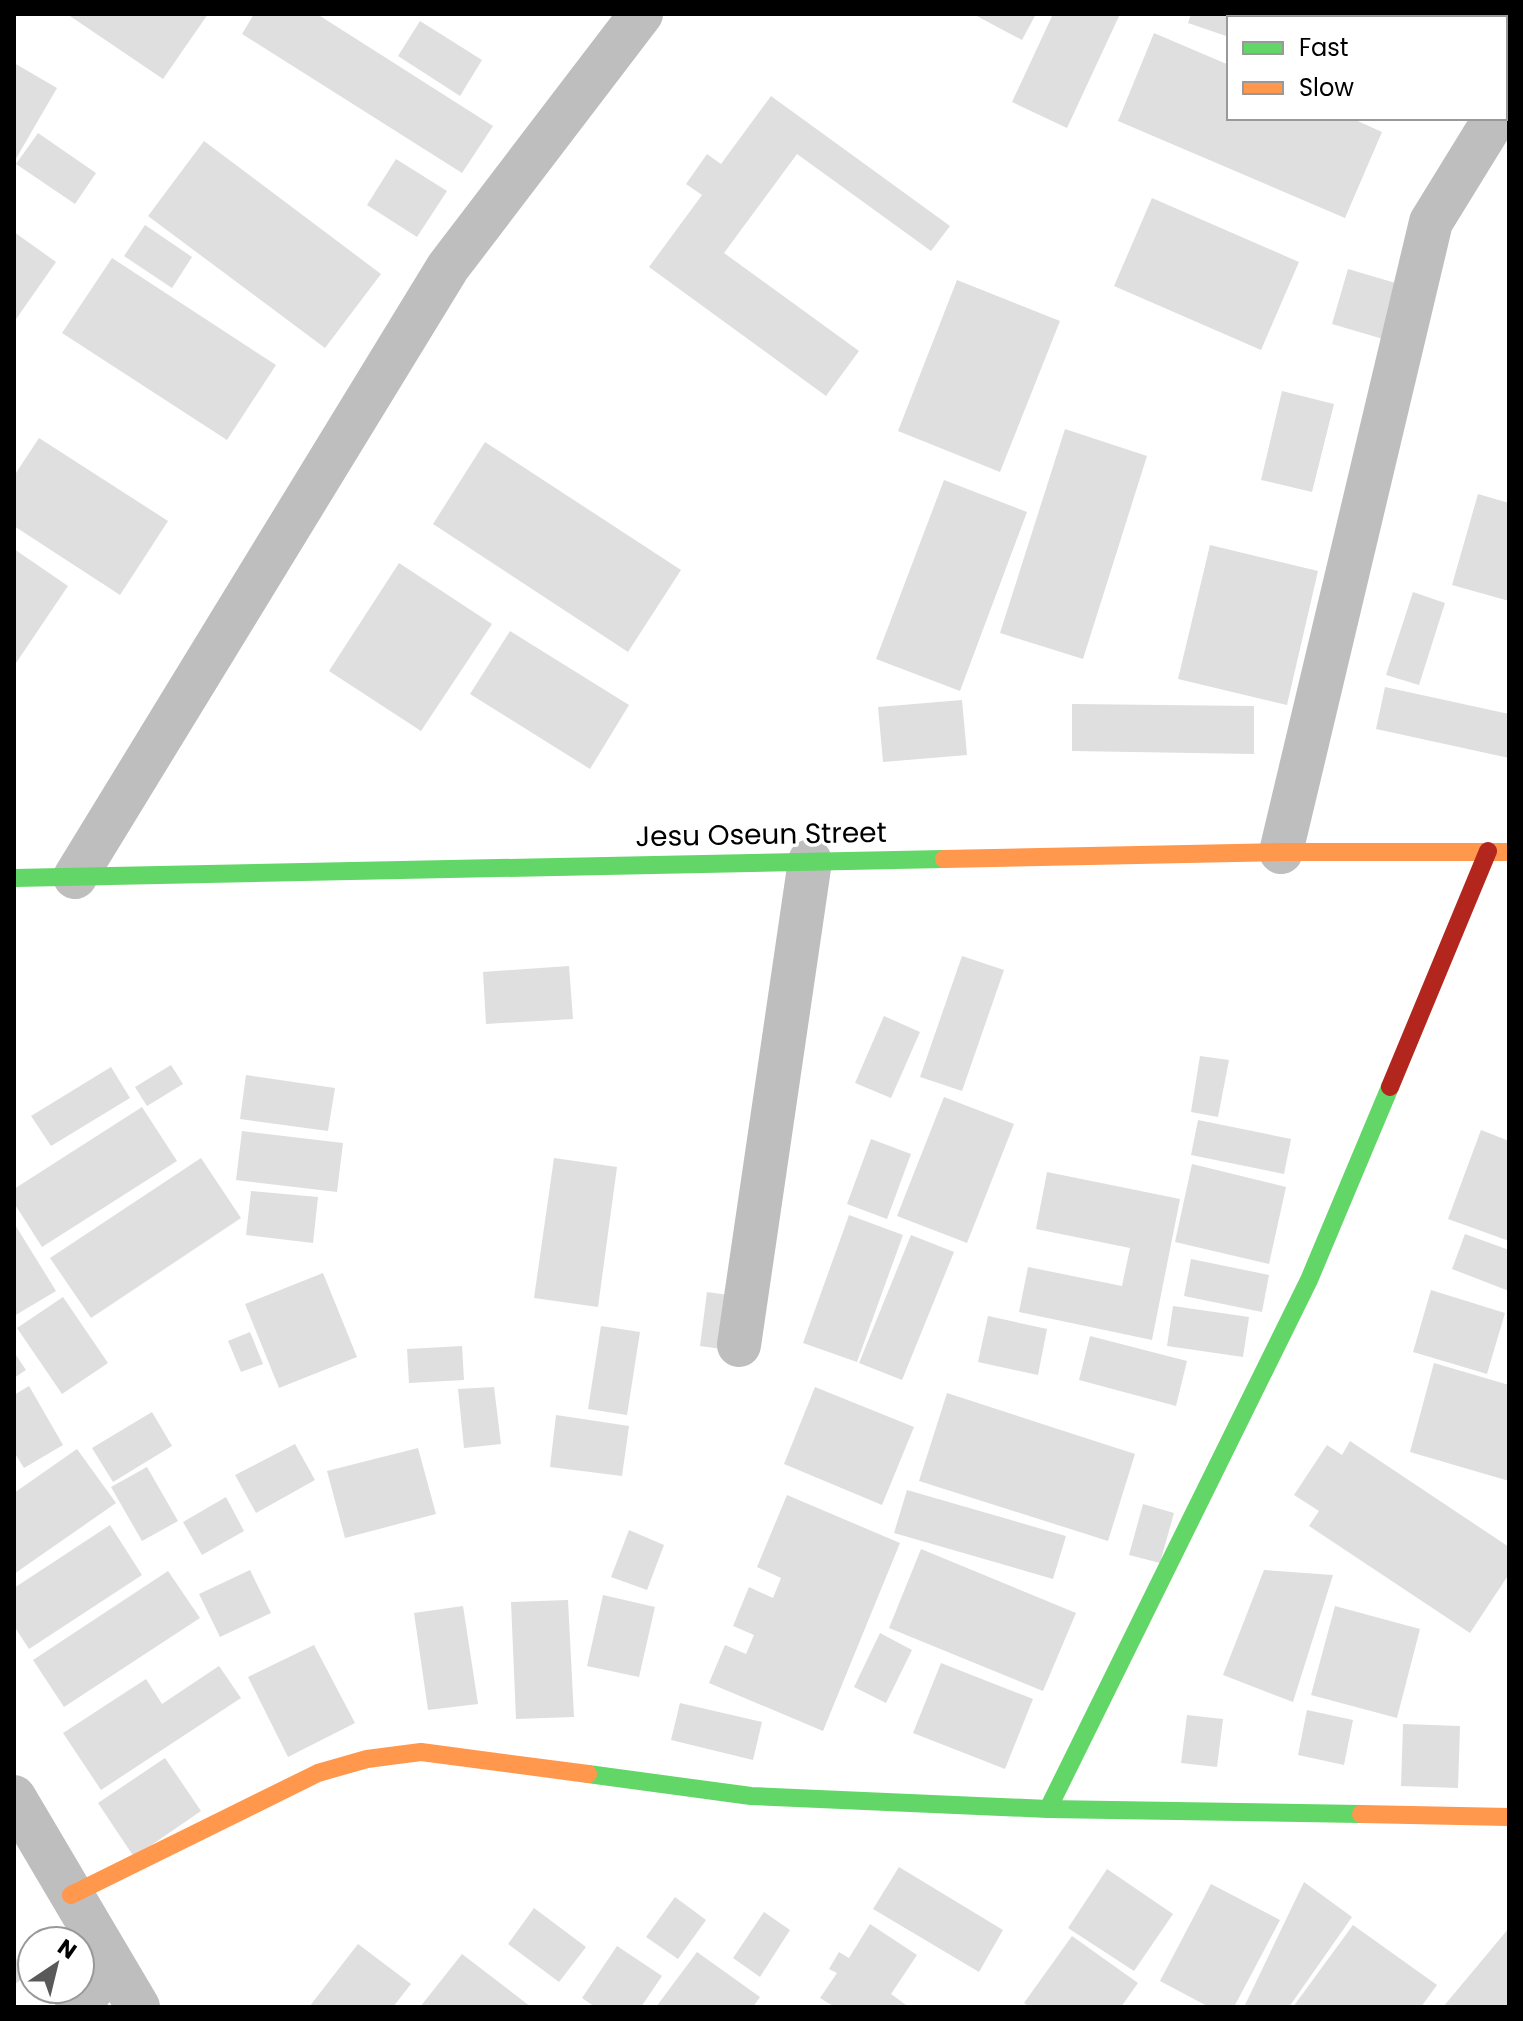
<svg xmlns="http://www.w3.org/2000/svg" width="1523" height="2021" viewBox="0 0 1523 2021" font-family="Poppins,sans-serif">
  <style>
    .building { fill: #dfdfdf }
    .lines { fill: none; stroke-linecap: round; stroke-linejoin: round }
    .street { stroke: #bebebe; stroke-width: 44 }
    .fast { stroke: #63d668; stroke-width: 18 }
    .slow { stroke: #ff974d; stroke-width: 18 }
    .jam { stroke: #b3261e; stroke-width: 18 }
    .labels { text-anchor: middle; stroke-width: 7; stroke-linejoin: round; paint-order: stroke }
    .street-label { font-size: 28px; fill: #000; stroke: #fff }
  </style>
  <rect width="100%" height="100%" fill="#fff"/>
  <g class="building">
    <polygon points="67,14 208,14 163,79"/>
    <polygon points="254,14 317,14 493,126 462,173 242,34"/>
    <polygon points="973,14 1036,14 1022,40"/>
    <polygon points="1053,14 1120,14 1067,128 1012,102"/>
    <polygon points="1191,14 1444,14 1443,18 1229,18 1229,37 1188,23"/>
    <polygon points="420,21 482,60 460,96 398,56"/>
    <polygon points="1154,33 1229,65 1229,118 1351,118 1382,132 1345,218 1118,121"/>
    <polygon points="14,63 57,88 14,162"/>
    <polygon points="771,96 950,226 931,251 797,154 724,253 859,351 826,396 649,267 702,195 686,184 707,154 721,164"/>
    <polygon points="38,133 96,173 75,204 16,164"/>
    <polygon points="204,141 381,274 325,348 148,216"/>
    <polygon points="396,159 447,191 417,237 367,205"/>
    <polygon points="1152,198 1299,262 1261,350 1114,286"/>
    <polygon points="145,225 192,257 172,288 124,256"/>
    <polygon points="14,232 56,262 14,322"/>
    <polygon points="112,258 276,365 227,440 62,333"/>
    <polygon points="1348,269 1399,284 1383,339 1332,324"/>
    <polygon points="957,280 1060,321 1000,472 898,431"/>
    <polygon points="1282,391 1334,404 1312,492 1261,480"/>
    <polygon points="1065,429 1147,456 1083,659 1000,633"/>
    <polygon points="39,438 168,521 120,595 14,526 14,476"/>
    <polygon points="485,442 681,570 628,652 433,524"/>
    <polygon points="944,480 1027,512 960,691 876,659"/>
    <polygon points="1478,494 1509,503 1509,601 1452,585"/>
    <polygon points="1210,545 1318,571 1287,705 1178,679"/>
    <polygon points="14,549 68,586 14,666"/>
    <polygon points="399,563 492,624 421,731 329,671"/>
    <polygon points="1413,592 1445,603 1419,685 1386,675"/>
    <polygon points="510,631 629,705 590,769 470,694"/>
    <polygon points="1385,687 1509,714 1509,758 1376,729"/>
    <polygon points="962,700 967,755 883,762 878,707"/>
    <polygon points="1072,704 1254,706 1254,754 1072,751"/>
    <polygon points="962,956 1004,970 962,1091 920,1077"/>
    <polygon points="569,966 573,1019 486,1024 483,972"/>
    <polygon points="884,1016 920,1032 891,1098 855,1083"/>
    <polygon points="1200,1056 1229,1060 1218,1117 1191,1112"/>
    <polygon points="171,1065 183,1084 147,1106 135,1087"/>
    <polygon points="111,1067 130,1098 51,1146 31,1116"/>
    <polygon points="246,1075 335,1088 328,1131 240,1119"/>
    <polygon points="944,1097 1014,1124 967,1243 897,1216"/>
    <polygon points="142,1107 177,1161 42,1247 14,1203 14,1189"/>
    <polygon points="1198,1120 1291,1139 1284,1174 1191,1155"/>
    <polygon points="1481,1130 1509,1141 1509,1241 1448,1219"/>
    <polygon points="242,1131 343,1143 337,1192 236,1180"/>
    <polygon points="871,1139 911,1154 887,1219 847,1204"/>
    <polygon points="201,1158 241,1218 91,1318 50,1258"/>
    <polygon points="554,1158 617,1167 598,1307 534,1298"/>
    <polygon points="1192,1164 1286,1187 1269,1264 1175,1242"/>
    <polygon points="1047,1172 1180,1199 1152,1340 1019,1312 1028,1267 1122,1286 1130,1248 1036,1229"/>
    <polygon points="251,1191 318,1197 313,1243 246,1235"/>
    <polygon points="849,1215 903,1235 857,1362 803,1343"/>
    <polygon points="14,1223 56,1291 14,1316"/>
    <polygon points="1465,1234 1509,1250 1509,1291 1452,1269"/>
    <polygon points="911,1235 954,1252 902,1380 859,1363"/>
    <polygon points="1191,1259 1269,1275 1262,1312 1184,1296"/>
    <polygon points="323,1273 357,1357 279,1388 245,1304"/>
    <polygon points="1431,1290 1505,1313 1487,1374 1413,1352"/>
    <polygon points="707,1292 736,1296 729,1350 700,1346"/>
    <polygon points="63,1297 108,1363 62,1394 17,1328"/>
    <polygon points="1173,1306 1249,1317 1243,1357 1167,1346"/>
    <polygon points="988,1316 1047,1329 1038,1375 978,1362"/>
    <polygon points="601,1326 640,1332 627,1415 588,1409"/>
    <polygon points="250,1332 263,1364 241,1372 228,1341"/>
    <polygon points="1090,1336 1187,1361 1176,1406 1079,1380"/>
    <polygon points="462,1346 464,1380 409,1383 407,1349"/>
    <polygon points="14,1352 26,1370 14,1378"/>
    <polygon points="1434,1363 1509,1385 1509,1481 1410,1452"/>
    <polygon points="29,1386 63,1445 24,1468 14,1452 14,1395"/>
    <polygon points="494,1387 501,1444 464,1448 458,1389"/>
    <polygon points="815,1387 914,1427 882,1505 784,1464"/>
    <polygon points="947,1393 1135,1454 1108,1541 919,1481"/>
    <polygon points="152,1412 172,1446 113,1482 92,1448"/>
    <polygon points="556,1415 629,1426 622,1476 550,1467"/>
    <polygon points="1350,1441 1509,1547 1509,1574 1470,1633 1309,1526 1319,1511 1294,1495 1327,1445 1342,1455"/>
    <polygon points="295,1444 315,1480 256,1513 235,1475"/>
    <polygon points="418,1448 436,1514 345,1538 327,1471"/>
    <polygon points="77,1449 116,1503 14,1574 14,1493"/>
    <polygon points="147,1467 178,1521 142,1541 111,1487"/>
    <polygon points="907,1490 1066,1536 1053,1579 894,1533"/>
    <polygon points="787,1495 900,1543 823,1731 709,1683 725,1645 746,1654 754,1635 733,1626 749,1587 773,1598 781,1578 757,1567"/>
    <polygon points="226,1497 244,1531 202,1555 183,1522"/>
    <polygon points="1143,1504 1174,1513 1160,1563 1129,1555"/>
    <polygon points="110,1525 142,1575 29,1649 14,1626 14,1588"/>
    <polygon points="629,1530 664,1545 647,1590 611,1577"/>
    <polygon points="921,1549 1076,1613 1043,1691 889,1628"/>
    <polygon points="250,1570 271,1613 220,1637 199,1594"/>
    <polygon points="1264,1570 1333,1575 1293,1702 1223,1675"/>
    <polygon points="168,1571 200,1618 64,1707 33,1660"/>
    <polygon points="603,1595 655,1607 639,1677 587,1666"/>
    <polygon points="568,1600 574,1717 516,1719 511,1602"/>
    <polygon points="463,1606 478,1704 428,1710 414,1613"/>
    <polygon points="1335,1606 1420,1629 1397,1718 1311,1695"/>
    <polygon points="880,1633 912,1650 886,1703 854,1687"/>
    <polygon points="314,1645 355,1723 288,1757 248,1677"/>
    <polygon points="941,1663 1033,1699 1005,1769 913,1733"/>
    <polygon points="219,1666 241,1698 101,1790 63,1733 146,1679 162,1704"/>
    <polygon points="680,1703 762,1722 753,1760 671,1740"/>
    <polygon points="1307,1710 1353,1720 1344,1765 1298,1755"/>
    <polygon points="1187,1715 1223,1719 1217,1767 1181,1763"/>
    <polygon points="1403,1724 1460,1726 1458,1788 1401,1786"/>
    <polygon points="165,1758 201,1811 134,1857 98,1803"/>
    <polygon points="899,1867 1003,1930 979,1972 873,1909"/>
    <polygon points="1107,1869 1173,1914 1134,1971 1068,1928"/>
    <polygon points="1304,1882 1352,1917 1289,2007 1244,2007"/>
    <polygon points="1211,1884 1280,1920 1234,2007 1209,2007 1160,1981"/>
    <polygon points="675,1897 706,1920 678,1959 646,1937"/>
    <polygon points="534,1908 586,1947 559,1982 508,1944"/>
    <polygon points="764,1912 790,1930 760,1977 733,1958"/>
    <polygon points="870,1924 917,1955 891,1994 906,2005 905,2007 835,2007 820,1998 837,1973 829,1969 839,1952 849,1958"/>
    <polygon points="1353,1925 1437,1985 1421,2007 1293,2007"/>
    <polygon points="1509,1928 1509,2007 1443,2007"/>
    <polygon points="1072,1936 1138,1983 1121,2007 1030,2007 1024,2003"/>
    <polygon points="358,1944 411,1984 393,2007 309,2007"/>
    <polygon points="617,1946 662,1976 641,2007 595,2007 582,1998"/>
    <polygon points="697,1952 760,1997 753,2007 656,2007"/>
    <polygon points="462,1954 531,2007 420,2007"/>
    <polygon points="14,1956 28,1974 14,1985"/>
  </g>
  <g class="lines">
    <g class="street">
      <polyline points="1281,852 1431,222 1495,118"/>
      <polyline points="75,877 448,267 641,14"/>
      <polyline points="739,1345 810,861"/>
      <polyline points="14,1797 138,2007"/>
      <polyline points="77,2007 112,1965"/>
    </g>
    <g class="fast">
      <polyline points="14,878 944,859"/>
      <polyline points="588,1774 751,1796 1048,1809 1361,1814"/>
      <polyline points="1048,1809 1309,1280 1390,1087"/>
    </g>
    <g class="slow">
      <polyline points="944,859 1281,852 1509,852"/>
      <polyline points="1361,1814 1509,1817"/>
      <polyline points="71,1895 318,1773 367,1759 421,1752 588,1774"/>
    </g>
    <polyline class="jam" points="1390,1087 1488,851"/>
  </g>
  <g class="labels">
    <g class="street-label">
      <text transform="translate(761 834) rotate(-1)" y="10">Jesu Oseun Street</text>
    </g>
  </g>
  <rect width="1523" height="2021" fill="none" stroke="#000000" stroke-width="32"/>
  <rect x="1227" y="16" width="280" height="104" fill="#ffffff" stroke="#999999" stroke-width="2"/>
  <rect x="1243" y="42" width="40" height="12" fill="#63d668" stroke="#999999" stroke-width="2"/>
  <text x="1299" y="56" font-size="24" fill="#000000">Fast</text>
  <rect x="1243" y="82" width="40" height="12" fill="#ff974d" stroke="#999999" stroke-width="2"/>
  <text x="1299" y="96" font-size="24" fill="#000000">Slow</text>
  <g transform="translate(56 1965) rotate(35)"><circle r="38" fill="#ffffff" stroke="#999999" stroke-width="2"/>
  <path d="M0-6L14 30L0 20L-14 30Z" fill="#595959"/>
  <text y="-12" font-size="22" font-weight="bold" text-anchor="middle" fill="#000000">N</text>
  </g>
</svg>
